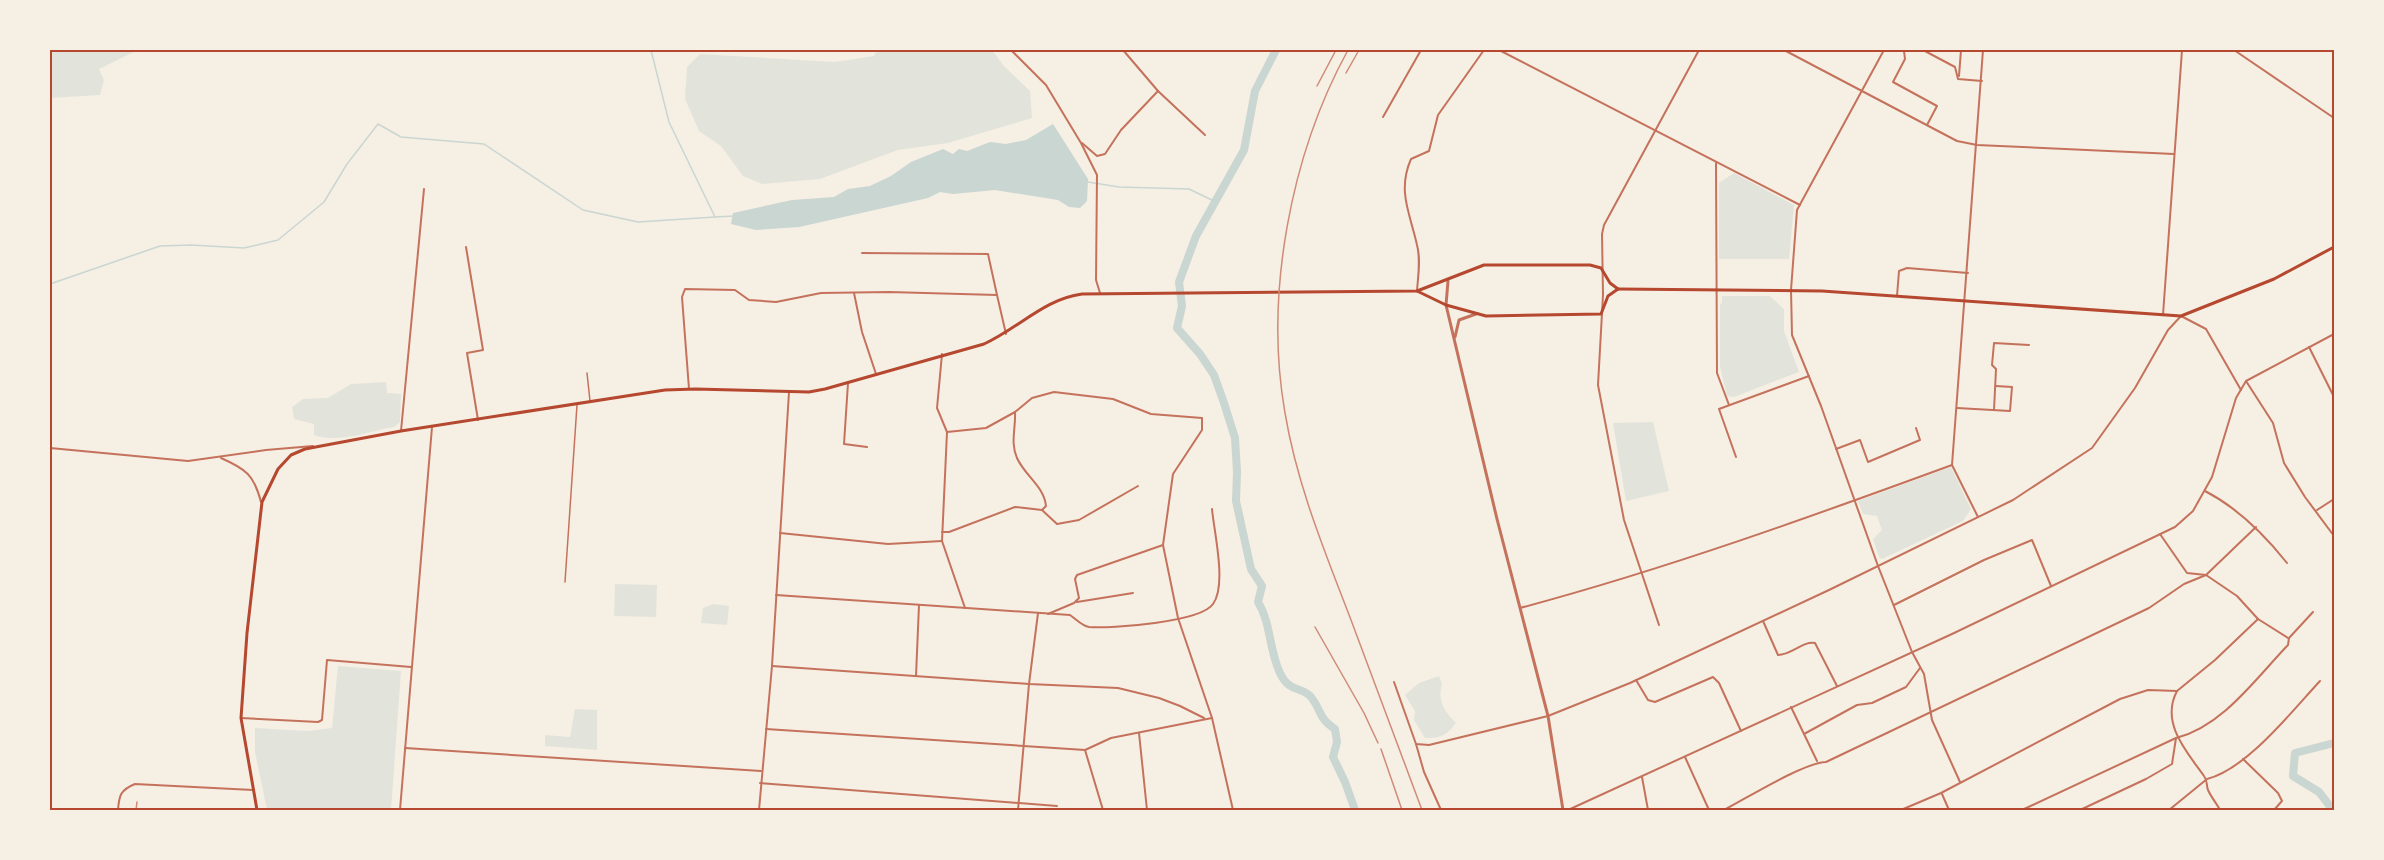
<svg xmlns="http://www.w3.org/2000/svg" width="2384" height="860" viewBox="0 0 2384 860" font-family="Overpass,sans-serif">
  <style>
    .green { fill: #e2e4dc }
    .water { fill: #c9d6d2 }
    .lines { fill: none; stroke-linecap: round; stroke-linejoin: round }
    .stream { stroke: #c9d6d2; stroke-width: 1.5 }
    .river { stroke: #c9d6d2; stroke-width: 8 }
    .service { stroke: #c5725c; stroke-width: 1.5 }
    .minor { stroke: #c5725c; stroke-width: 2 }
    .tertiary { stroke: #c5725c; stroke-width: 3 }
    .secondary { stroke: #b5482f; stroke-width: 3 }
    .rail { stroke: #cf8b77; stroke-width: 1.5 }
    .neatline { fill: none; stroke: #b5482f; stroke-width: 2 }
  </style>
  <rect width="100%" height="100%" fill="#f6efe4"/>
  <g class="green">
    <polygon points="50,50 138,50 99,69 104,80 100,95 50,98"/>
    <polygon points="877,50 992,50 1003,65 1030,91 1032,118 948,143 898,150 820,179 762,184 743,176 721,146 699,131 685,99 687,67 700,54 835,62 874,56"/>
    <polygon points="1734,173 1794,205 1789,259 1719,259 1719,183"/>
    <polygon points="1722,296 1770,296 1784,309 1784,331 1799,372 1734,397 1727,396 1720,367 1720,304 1722,303"/>
    <path d="M386 382 387 393 401 394 400 422 394 427C369 431 339 444 314 435V424L294 419 292 407 303 399 328 398 351 384Z"/>
    <polygon points="1653,422 1669,491 1626,501 1613,423"/>
    <polygon points="1951,467 1971,509 1963,521 1882,559 1879,557 1873,539 1882,530 1877,516 1863,514 1858,501"/>
    <polygon points="615,584 657,585 656,617 614,616"/>
    <polygon points="713,604 729,606 727,625 701,623 703,608"/>
    <polygon points="338,666 401,671 391,810 267,810 255,752 255,728 308,731 332,728"/>
    <path d="M1439 676 1442 684C1437 701 1445 712 1456 723 1446 736 1441 738 1425 738L1414 720 1415 711 1405 695 1419 683Z"/>
    <polygon points="575,709 597,710 597,750 545,746 545,735 570,737"/>
  </g>
  <polygon class="water" points="1053,124 1088,179 1087,201 1080,208 1069,207 1058,200 995,190 953,194 940,192 928,198 799,227 756,230 731,224 733,213 792,200 834,197 848,189 870,186 891,176 911,162 943,149 953,154 959,149 967,151 990,142 1006,144 1026,140"/>
  <g class="lines">
    <g class="stream">
      <polyline points="651,50 669,122 715,217 734,216"/>
      <polyline points="1088,182 1119,187 1189,189 1214,201"/>
      <polyline points="50,284 160,246 191,245 244,248 278,240 324,202 347,164 378,124 401,137 484,144 583,210 638,222 715,217"/>
    </g>
    <g class="river">
      <path d="M1276 50 1255 91 1244 150 1196 236 1179 282 1182 306 1177 328 1200 354 1214 375 1224 403 1235 438 1237 472 1236 501 1251 569 1262 586 1258 602C1271 623 1269 650 1280 673 1290 694 1302 686 1311 697 1323 712 1317 717 1335 729L1337 742 1333 757 1345 782 1355 810"/>
      <polyline points="2333,810 2319,792 2293,776 2295,753 2334,743"/>
    </g>
    <g class="service">
      <polyline points="587,373 590,401"/>
      <polyline points="565,582 577,405"/>
    </g>
    <g class="minor">
      <polyline points="1011,50 1046,85 1081,143 1097,175 1096,280 1100,293"/>
      <polyline points="1123,50 1158,91 1205,135"/>
      <polyline points="1499,50 1800,205"/>
      <polyline points="1784,50 1957,141 1977,145 2174,154"/>
      <polyline points="1884,50 1797,210 1791,290 1792,335 1821,406 1878,566 1912,652 1924,674 1932,720 1960,782"/>
      <polyline points="1901,50 1904,51 1910,50"/>
      <polyline points="1923,50 1955,67 1958,79 1982,81"/>
      <polyline points="2234,50 2334,118"/>
      <polyline points="1904,51 1905,59 1893,82 1937,106 1927,125"/>
      <polyline points="1959,76 1961,50"/>
      <polyline points="1383,117 1421,50"/>
      <polyline points="1082,143 1097,156 1105,154 1121,130 1158,91"/>
      <polyline points="1716,163 1717,373 1729,405"/>
      <polyline points="466,247 483,350 467,353 478,420"/>
      <polyline points="862,253 988,254 997,295"/>
      <path d="M1417 291C1418 276 1421 260 1417 245 1410 213 1397 191 1411 159L1429 151 1438 115 1484 50"/>
      <polyline points="854,293 862,332 876,374"/>
      <polyline points="1897,296 1899,271 1907,268 1968,273"/>
      <polyline points="2163,315 2182,50"/>
      <polyline points="2309,347 2334,397"/>
      <polyline points="942,354 937,408 947,432 942,541 965,608"/>
      <polyline points="2246,381 2273,423 2284,463 2305,497 2334,536"/>
      <polyline points="848,383 844,444 867,447"/>
      <polyline points="689,389 682,297 685,289 735,290 749,300 776,302 821,293 889,292 997,295 1006,334"/>
      <polyline points="1957,408 2010,411 2012,387 1996,386"/>
      <polyline points="1994,410 1996,369 1992,365 1994,343 2029,345"/>
      <path d="M1015 412C1016 428 1010 442 1017 458 1025 476 1044 486 1046 506L1042 510"/>
      <polyline points="401,431 424,189"/>
      <polyline points="947,432 986,428 1015,412 1032,398 1054,392 1113,399 1151,414 1202,418 1202,430 1173,474 1163,545 1178,618 1212,718 1233,810"/>
      <polyline points="50,448 188,461 266,450 313,446"/>
      <polyline points="1836,449 1860,440 1868,462 1920,440 1916,428"/>
      <polyline points="1736,457 1719,409 1809,376"/>
      <path d="M221 458C246 469 254 475 261 502"/>
      <path d="M2205 491C2238 508 2264 534 2287 563"/>
      <polyline points="2317,510 2334,499"/>
      <polyline points="1978,517 1952,465 1983,50"/>
      <polyline points="942,532 949,532 1015,507 1042,510 1057,524 1079,520 1138,486"/>
      <polyline points="780,533 888,544 942,541"/>
      <polyline points="2160,534 2187,573 2206,575 2237,596 2258,619 2288,638"/>
      <path d="M776 595 1070 615C1076 619 1082 626 1089 627 1111 629 1201 622 1213 604 1227 585 1214 532 1212 509"/>
      <polyline points="1077,602 1133,593"/>
      <polyline points="1894,605 1984,560 2032,540 2051,586"/>
      <path d="M1520 608C1666 569 1810 517 1952 465"/>
      <polyline points="1048,614 1074,603 1079,598 1075,579 1077,575 1163,545"/>
      <path d="M1763 621 1778 655C1792 655 1802 641 1815 643L1837 686"/>
      <polyline points="1659,625 1624,520 1598,385 1603,295 1602,234 1604,225 1699,50"/>
      <polyline points="772,666 1029,684 1118,688 1159,698 1180,706 1204,718"/>
      <polyline points="916,676 919,605"/>
      <polyline points="1636,680 1648,700 1655,702 1713,677 1719,683 1741,731"/>
      <polyline points="1394,682 1416,744 1429,745 1548,716 1630,683 1829,590 2013,500 2092,448 2135,388 2168,330 2181,316 2206,329 2241,390"/>
      <path d="M2177 691C2160 723 2187 752 2204 776 2208 781 2206 785 2208 790 2211 797 2217 804 2220 810"/>
      <polyline points="1791,707 1817,761"/>
      <polyline points="241,718 318,722 322,720 327,660 411,667"/>
      <polyline points="766,729 1085,750 1111,738 1212,718"/>
      <polyline points="1139,733 1147,810"/>
      <polyline points="1804,734 1857,705 1872,703 1906,687 1920,668"/>
      <polyline points="1416,744 1424,772 1441,810"/>
      <polyline points="405,748 761,771"/>
      <polyline points="1085,750 1103,810"/>
      <polyline points="1685,757 1709,810"/>
      <polyline points="2243,759 2278,793 2282,801 2274,810"/>
      <polyline points="1642,777 1648,810"/>
      <polyline points="760,783 1057,806"/>
      <polyline points="1942,794 1949,810"/>
      <path d="M118 810C119 796 120 790 135 784L253 790"/>
      <polyline points="400,810 432,427"/>
      <polyline points="759,810 772,666 789,392"/>
      <polyline points="1018,810 1029,684 1038,613"/>
      <polyline points="1568,810 1952,634 2175,527 2193,511 2212,477 2236,398 2246,381 2334,334"/>
      <path d="M1724 810C1747 798 1803 763 1826 762L2149 608 2184 584 2206 575 2256 527"/>
      <polyline points="1901,810 1941,793 2120,699 2148,690 2177,691 2215,660 2258,619"/>
      <path d="M2022 810 2176 738C2223 726 2256 678 2288 645L2289 638 2313 612"/>
      <polyline points="2080,810 2146,779 2172,764 2176,738"/>
      <path d="M2169 810 2207 779C2247 769 2292 711 2320 681"/>
    </g>
    <g class="tertiary">
      <polyline points="1448,281 1446,305 1497,519 1548,716 1563,810"/>
      <polyline points="1455,337 1459,320 1476,314"/>
    </g>
    <g class="secondary">
      <polyline points="1618,289 1822,291 2181,316 2274,279 2334,247"/>
      <polyline points="1417,291 1446,305 1486,316 1601,314 1608,296 1618,289"/>
      <path d="M257 810 241 718 247 633 262 502 278 469 291 455 305 449 401 431 665 390 695 389 809 392 825 389 984 344C1019 328 1044 299 1082 294L1417 291 1484 265H1590L1601 268 1610 283 1618 289"/>
    </g>
    <g class="rail">
      <path d="M1348 50C1291 154 1264 294 1285 413 1297 485 1325 552 1351 620 1375 683 1398 747 1422 810"/>
      <polyline points="1346,73 1359,50"/>
      <polyline points="1317,86 1336,50"/>
      <polyline points="1315,627 1364,713 1378,743"/>
      <polyline points="1381,749 1402,810"/>
      <polyline points="136,810 137,802"/>
    </g>
  </g>
  <rect width="2384" height="860" fill="none" stroke="#f6efe4" stroke-width="102"/>
  <rect x="51" y="51" width="2282" height="758" class="neatline"/>
</svg>
